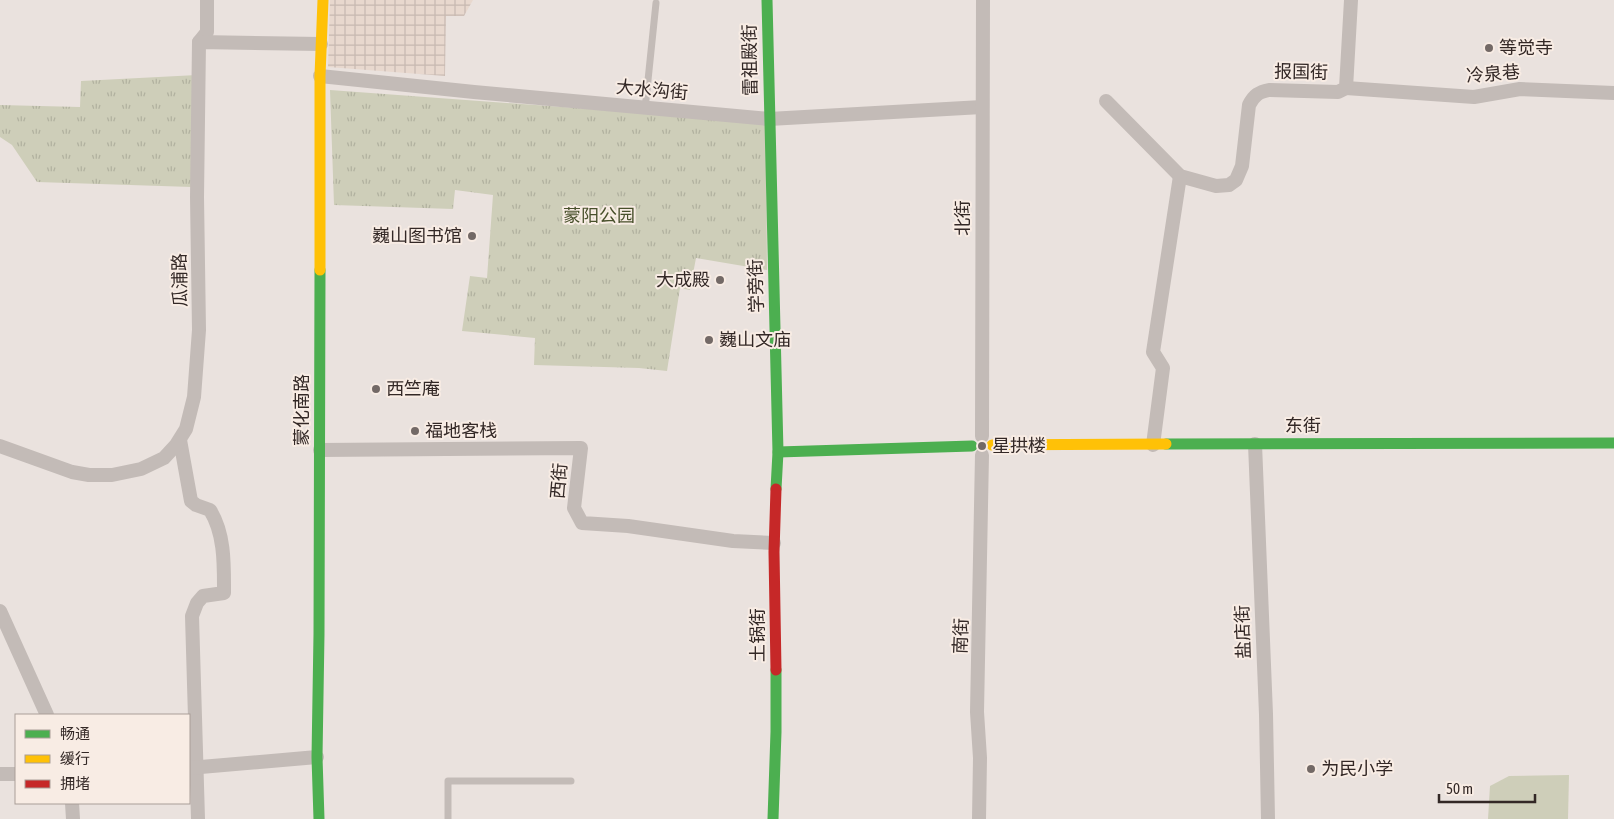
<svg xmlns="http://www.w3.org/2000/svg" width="1614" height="819" viewBox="0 0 1614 819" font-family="'Asap Condensed','Noto Sans SC',sans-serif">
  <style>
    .grass { fill: url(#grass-tufts) }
    .pitch { fill: #ceceb9 }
    .plaza { fill: url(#plaza-grid) }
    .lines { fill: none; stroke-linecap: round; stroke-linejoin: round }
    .lane { stroke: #c3bbb7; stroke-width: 7 }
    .street { stroke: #c3bbb7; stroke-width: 14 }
    .fast { stroke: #4caf50; stroke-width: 11 }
    .slow { stroke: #ffc107; stroke-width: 11 }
    .jam { stroke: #c62828; stroke-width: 11 }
    .poi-dot { fill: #736966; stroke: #f8ece4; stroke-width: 2 }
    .labels { text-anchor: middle; stroke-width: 4; stroke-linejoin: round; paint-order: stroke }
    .poi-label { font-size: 18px; fill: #332826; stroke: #f8ece4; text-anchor: start }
    .street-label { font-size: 18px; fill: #332826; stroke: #f8ece4 }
    .park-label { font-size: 18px; fill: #48502b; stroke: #f8ece4 }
  </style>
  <defs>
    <pattern id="grass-tufts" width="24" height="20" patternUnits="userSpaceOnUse" patternTransform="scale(1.25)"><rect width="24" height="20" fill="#ceceb9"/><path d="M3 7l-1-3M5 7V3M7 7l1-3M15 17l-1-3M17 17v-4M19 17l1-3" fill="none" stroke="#b1b19f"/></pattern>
    <pattern id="plaza-grid" width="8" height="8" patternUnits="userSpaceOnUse" patternTransform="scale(1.25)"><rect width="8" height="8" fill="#e8d8ce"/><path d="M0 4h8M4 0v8" fill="none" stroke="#c7b9b1"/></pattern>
  </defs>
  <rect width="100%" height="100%" fill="#eae2de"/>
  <g class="grass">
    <polygon points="197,75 192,187 37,182 12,145 0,137 0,105 80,107 81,81"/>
    <polygon points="330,90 766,122 767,270 696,258 690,290 680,288 667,371 639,368 534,365 535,338 462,331 470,276 487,278 493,195 455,190 453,209 334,205"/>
  </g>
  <polygon class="pitch" points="1569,775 1568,819 1488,819 1490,786 1509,776"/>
  <polygon class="plaza" points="330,0 473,0 464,16 446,16 445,76 328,67"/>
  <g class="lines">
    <g class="lane">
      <polyline points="645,109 656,3"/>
      <polyline points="448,819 448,781 571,781"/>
    </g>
    <g class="street">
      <polyline points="199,42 207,32 207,0"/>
      <polyline points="320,76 474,92 769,119 982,107"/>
      <polyline points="1346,88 1474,97 1520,89 1614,93"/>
      <path d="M1106 101 1180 176 1216 186 1229 185 1236 180 1242 166 1249 105C1254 95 1259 92 1269 90L1338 92 1346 88 1351 0"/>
      <polyline points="982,436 983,0"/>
      <path d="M180 440 191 501 196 505 210 510C225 534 224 565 224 593L203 596 197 603 192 616 198 819"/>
      <polyline points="1255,444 1266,714 1268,819"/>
      <polyline points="1153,445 1163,368 1153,352 1180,176"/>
      <polyline points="0,446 72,472 89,475 112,475 141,469 164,458 176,445 186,429 194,397 199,330 197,197 199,42 321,44"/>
      <polyline points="320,450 581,448 574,508 582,523 628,526 733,541 774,543"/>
      <polyline points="0,611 47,715"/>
      <polyline points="189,768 317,757"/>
      <polyline points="0,774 16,774"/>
      <polyline points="72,803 73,819"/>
      <polyline points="979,819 980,758 977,712 982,455"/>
    </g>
    <g class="fast">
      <polyline points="767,0 778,452 776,489"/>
      <polyline points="1166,444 1614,443"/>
      <polyline points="778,452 972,446"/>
      <polyline points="319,819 317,757 319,634 320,270"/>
      <polyline points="773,819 776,732 776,670"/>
    </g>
    <g class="slow">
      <polyline points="320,270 320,76 323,0"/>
      <polyline points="992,445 1166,444"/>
    </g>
    <polyline class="jam" points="776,670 774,552 776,489"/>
  </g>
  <g class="poi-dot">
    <circle cx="1489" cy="48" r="5"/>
    <circle cx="472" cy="236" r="5"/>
    <circle cx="720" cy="280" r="5"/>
    <circle cx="709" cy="340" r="5"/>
    <circle cx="376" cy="389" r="5"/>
    <circle cx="415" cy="431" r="5"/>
    <circle cx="982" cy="446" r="5"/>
    <circle cx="1311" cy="769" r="5"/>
  </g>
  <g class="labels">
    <g class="poi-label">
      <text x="1499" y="54">等觉寺</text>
      <text x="462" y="242" text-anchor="end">巍山图书馆</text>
      <text x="710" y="286" text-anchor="end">大成殿</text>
      <text x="719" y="346">巍山文庙</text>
      <text x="386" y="395">西竺庵</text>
      <text x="425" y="437">福地客栈</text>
      <text x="992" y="452">星拱楼</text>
      <text x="1321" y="775">为民小学</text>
    </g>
    <g class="street-label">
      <text transform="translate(750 60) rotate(-91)" y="6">雷祖殿街</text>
      <text transform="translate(1301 72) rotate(1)" y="6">报国街</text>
      <text transform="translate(1493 74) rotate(-5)" y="6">冷泉巷</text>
      <text transform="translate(652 90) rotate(5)" y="6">大水沟街</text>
      <text transform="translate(963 218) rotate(-90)" y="6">北街</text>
      <text transform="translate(180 280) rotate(-91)" y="6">瓜浦路</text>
      <text transform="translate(756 286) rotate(-92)" y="6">学旁街</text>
      <text transform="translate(302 410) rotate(-90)" y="6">蒙化南路</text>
      <text x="1303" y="432">东街</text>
      <text transform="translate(559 481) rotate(-85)" y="6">西街</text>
      <text transform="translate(1243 632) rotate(-92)" y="6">盐店街</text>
      <text transform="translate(758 635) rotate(-90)" y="6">土锅街</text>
      <text transform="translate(961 636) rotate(-88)" y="6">南街</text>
    </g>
    <g class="park-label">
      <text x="599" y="222">蒙阳公园</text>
    </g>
  </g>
  <rect x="15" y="714" width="175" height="90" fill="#f8ece4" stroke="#a99e98"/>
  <rect x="25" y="730" width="25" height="8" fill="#4caf50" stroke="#a99e98"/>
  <text x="60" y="739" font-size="15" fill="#332826">畅通</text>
  <rect x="25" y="755" width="25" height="8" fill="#ffc107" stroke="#a99e98"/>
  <text x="60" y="764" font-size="15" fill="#332826">缓行</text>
  <rect x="25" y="780" width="25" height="8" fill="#c62828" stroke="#a99e98"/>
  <text x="60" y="789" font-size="15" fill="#332826">拥堵</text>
  <path d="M1439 794v8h96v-8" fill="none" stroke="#332826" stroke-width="2.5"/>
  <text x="1446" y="794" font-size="15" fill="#332826" stroke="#f8ece4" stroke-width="4" paint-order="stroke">50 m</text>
</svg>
